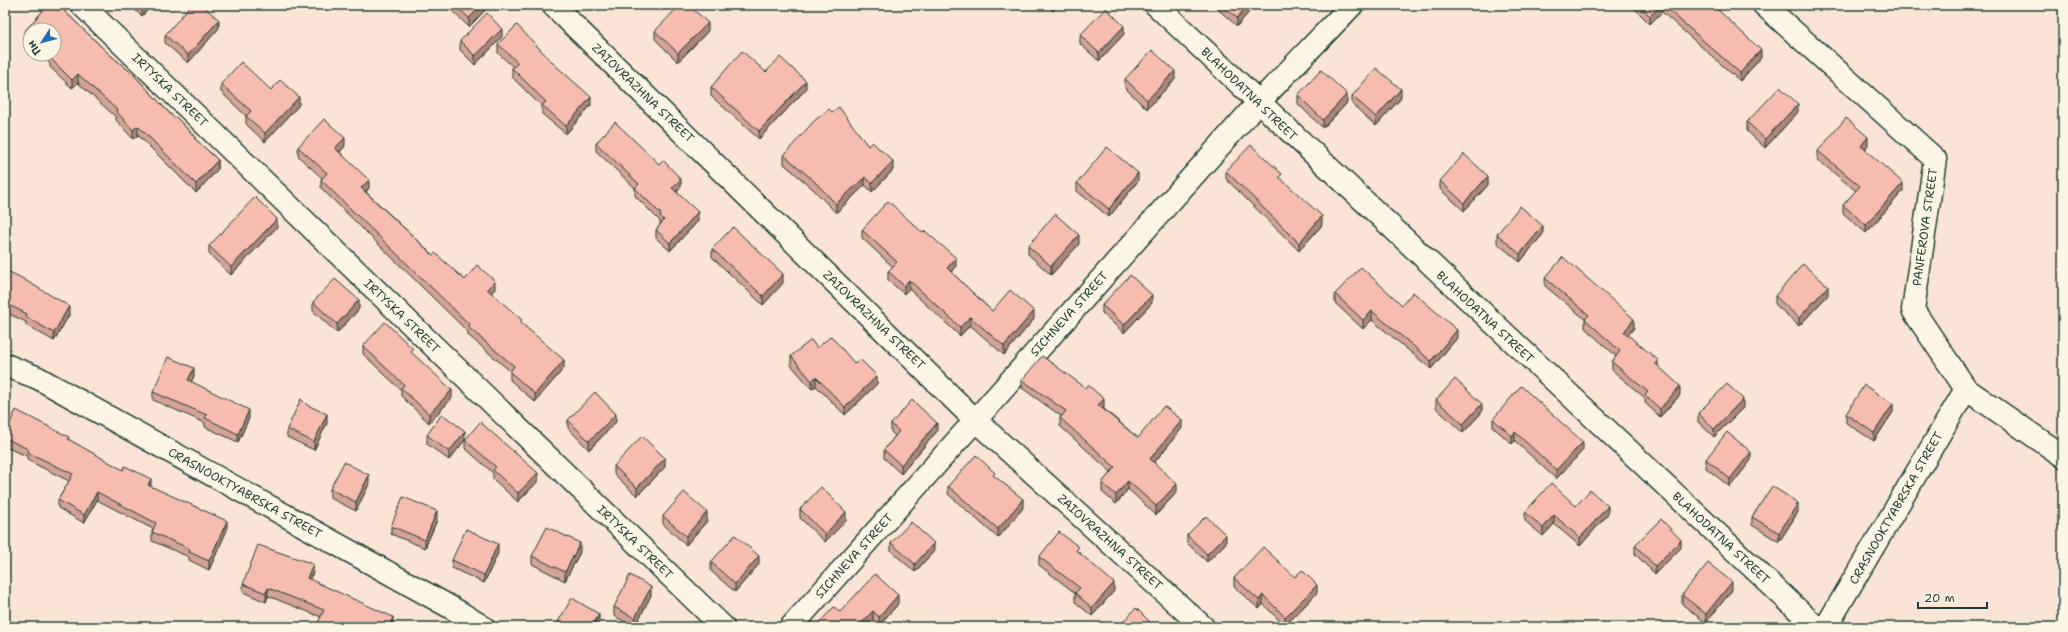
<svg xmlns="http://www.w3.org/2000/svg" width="2068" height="632" viewBox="0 0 2068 632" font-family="'Shantell Sans',sans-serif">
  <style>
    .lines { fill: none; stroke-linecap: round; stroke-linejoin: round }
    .street-casing { stroke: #1f3d34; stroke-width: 25 }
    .street { stroke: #fcf5e5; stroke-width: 22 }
    .wall { fill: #d4a296; stroke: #1f3d34 }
    .shaded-wall { fill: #ac847a; stroke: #1f3d34 }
    .building { fill: #f6bcaf; stroke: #1f3d34 }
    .labels { text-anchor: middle; stroke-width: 4; stroke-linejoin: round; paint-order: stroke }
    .street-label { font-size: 12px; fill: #1f3d34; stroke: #fcf5e5 }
  </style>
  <rect width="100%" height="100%" fill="#fae4d5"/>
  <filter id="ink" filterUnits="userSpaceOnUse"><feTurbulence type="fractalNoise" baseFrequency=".025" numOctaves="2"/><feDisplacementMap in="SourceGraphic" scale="8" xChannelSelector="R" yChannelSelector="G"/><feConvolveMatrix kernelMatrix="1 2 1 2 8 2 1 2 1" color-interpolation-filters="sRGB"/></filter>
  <g filter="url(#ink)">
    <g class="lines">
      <g class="street-casing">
        <g id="street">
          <polyline points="82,5 723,627"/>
          <polyline points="553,5 975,420 1203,627"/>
          <polyline points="1156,5 1816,627"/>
          <polyline points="1764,5 1935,159 1913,310 1966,389 2063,456"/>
          <polyline points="5,365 38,378 459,612 483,627"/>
          <polyline points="791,627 1258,103 1352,5"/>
          <polyline points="1826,627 1966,389"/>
        </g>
      </g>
      <use href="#street" class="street"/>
    </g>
    <g class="wall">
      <polygon points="48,5 58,5 109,54 133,74 174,118 176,117 195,137 195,139 218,160 218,169 196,193 138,135 133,139 116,120 116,117 78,83 72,88 50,67 50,64 40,54 54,54 54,30 30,30 30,45 24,40 24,32"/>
      <polygon points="129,5 152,5 142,16"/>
      <polygon points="448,5 489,5 489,6 469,27 448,7"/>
      <polygon points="1047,5 1059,5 1053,11"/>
      <polygon points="1213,5 1255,5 1237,26"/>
      <polygon points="1632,5 1718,5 1719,12 1761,58 1740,81 1662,12 1650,24 1632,6"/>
      <polygon points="1821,5 1834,5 1828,11"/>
      <polygon points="219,28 188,63 165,43 165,35"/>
      <polygon points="655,31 708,31 678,62 655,39"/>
      <polygon points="1124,34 1099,61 1080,44 1080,35"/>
      <polygon points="502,37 475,65 460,50 460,41"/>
      <polygon points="498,44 554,64 591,105 566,134 542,114 542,107 512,77 512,68 513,67 498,53"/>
      <polygon points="766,72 806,89 759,139 711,96 711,87"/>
      <polygon points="1125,79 1175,79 1147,109 1125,88"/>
      <polygon points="221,84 271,90 299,105 265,142 246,124 246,116 221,92"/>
      <polygon points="1298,95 1347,103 1323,128 1298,104"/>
      <polygon points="1352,96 1401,98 1376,126 1352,104"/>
      <polygon points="832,112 893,170 872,192 865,185 836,213 813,189 784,164 784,155"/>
      <polygon points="1798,112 1765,148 1747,131 1747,122"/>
      <polygon points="596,143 681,187 677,192 698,221 670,251 656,238 656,230 660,225 660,221 635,196 635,188 596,151"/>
      <polygon points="345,146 340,152 369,188 366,192 433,255 465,280 495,289 491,293 522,324 564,368 535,402 510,380 510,371 468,335 468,332 321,188 321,180 322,178 298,156 298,147"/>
      <polygon points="1868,146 1865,149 1903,191 1866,233 1843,213 1843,205 1856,191 1818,160 1818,151"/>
      <polygon points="1226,171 1322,225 1299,251 1226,179"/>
      <polygon points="1138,181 1109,217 1077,191 1077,183"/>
      <polygon points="1440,181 1488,185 1464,211 1440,189"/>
      <polygon points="277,227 231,275 209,254 209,246"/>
      <polygon points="862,230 956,266 951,272 992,311 1034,319 1004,355 970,325 960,336 909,289 904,294 888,280 888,271 893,267 862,238"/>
      <polygon points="1497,234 1543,234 1520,262 1497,243"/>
      <polygon points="1079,244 1051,275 1028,254 1028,246"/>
      <polygon points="712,249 783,283 763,305 712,257"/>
      <polygon points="5,270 69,315 54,341 26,325 26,322 5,312"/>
      <polygon points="1545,278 1634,328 1628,335 1658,366 1680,395 1660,417 1645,403 1645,398 1612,370 1612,362 1616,356 1585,328 1585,319 1545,286"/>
      <polygon points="1335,294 1402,305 1457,338 1431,369 1372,320 1363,329 1335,303"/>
      <polygon points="1828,295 1799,326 1775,304 1775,296"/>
      <polygon points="313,302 359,309 337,333 313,311"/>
      <polygon points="1152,303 1124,333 1102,313 1102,305"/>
      <polygon points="363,346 413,354 452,398 429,423 401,396 401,390 363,354"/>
      <polygon points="817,348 855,364 877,384 845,415 816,386 812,389 791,365 791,356"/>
      <polygon points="194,376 191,382 249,418 238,442 205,427 205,423 153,400 153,392"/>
      <polygon points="1022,380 1104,408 1103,408 1138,438 1182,428 1154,463 1177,492 1156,515 1128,489 1116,504 1102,492 1102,483 1111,472 1060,426 1060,418 1061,416 1022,388"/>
      <polygon points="1436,400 1482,412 1463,433 1436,408"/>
      <polygon points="1743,408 1714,437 1698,422 1698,413"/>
      <polygon points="1893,412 1874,441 1846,423 1846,414"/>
      <polygon points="1493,419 1583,450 1556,479 1515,441 1512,444 1493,427"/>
      <polygon points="568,420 616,422 589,450 568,428"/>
      <polygon points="327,423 314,450 287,437 287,429"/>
      <polygon points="891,424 937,431 901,474 884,458 884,450 895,436 891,432"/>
      <polygon points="5,434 69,440 227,530 209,570 189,560 189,557 152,541 152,532 153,529 97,500 84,523 58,508 58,500 69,481 27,460 27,456 5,447"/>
      <polygon points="427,435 465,440 449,460 427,444"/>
      <polygon points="465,440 538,481 518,502 493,479 493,473 465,448"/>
      <polygon points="1706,459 1751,460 1730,487 1706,468"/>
      <polygon points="614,466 665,467 637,496 614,474"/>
      <polygon points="369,484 356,511 330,498 330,489"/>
      <polygon points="948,486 1023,508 998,538 948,494"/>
      <polygon points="1576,506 1608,514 1580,546 1554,524 1543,536 1525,521 1525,512"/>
      <polygon points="800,509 846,521 825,542 800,518"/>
      <polygon points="1798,512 1779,542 1752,525 1752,517"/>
      <polygon points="663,516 707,521 686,545 663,524"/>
      <polygon points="437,520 425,548 391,534 391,526"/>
      <polygon points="1187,535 1226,543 1207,562 1187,543"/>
      <polygon points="891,543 934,551 915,572 891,551"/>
      <polygon points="1635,545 1681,548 1655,574 1635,554"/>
      <polygon points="580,552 565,581 532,564 532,556"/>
      <polygon points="1079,552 1114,591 1092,616 1075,602 1075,593 1039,565 1039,557"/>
      <polygon points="498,553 484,583 452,568 452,560"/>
      <polygon points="711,562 759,564 735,592 711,571"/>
      <polygon points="313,572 310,580 393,625 392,627 317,627 317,625 321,617 268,596 266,602 243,592 243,584"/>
      <polygon points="1295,577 1317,593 1285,626 1263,604 1259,609 1234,587 1234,578"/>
      <polygon points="1732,590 1706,623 1682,604 1682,595"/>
      <polygon points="651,595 635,627 614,616 614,607"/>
      <polygon points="898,604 879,625 873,619 840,612"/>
      <polygon points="558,622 599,622 596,627 558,627"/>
    </g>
    <g class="shaded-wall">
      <polygon points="144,5 152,5 142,16 142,8"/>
      <polygon points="482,5 489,5 489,6 469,27 469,18"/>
      <polygon points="1053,5 1059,5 1053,11"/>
      <polygon points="1248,5 1255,5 1237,26 1237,18"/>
      <polygon points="1661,5 1662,5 1662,12 1650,24 1650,16"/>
      <polygon points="1828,5 1834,5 1828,11"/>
      <polygon points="219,20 219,28 188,63 188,55"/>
      <polygon points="708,23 708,31 678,62 678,53"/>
      <polygon points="1124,26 1124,34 1099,61 1099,53"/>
      <polygon points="502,29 502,37 475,65 475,56"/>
      <polygon points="1761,50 1761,58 1740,81 1740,73"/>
      <polygon points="1175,71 1175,79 1147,109 1147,100"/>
      <polygon points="78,74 78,83 72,88 72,80"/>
      <polygon points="806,81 806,89 759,139 759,131"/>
      <polygon points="1401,89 1401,98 1376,126 1376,117"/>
      <polygon points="1347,94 1347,103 1323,128 1323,120"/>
      <polygon points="299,97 299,105 265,142 265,133"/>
      <polygon points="591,97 591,105 566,134 566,126"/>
      <polygon points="1798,104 1798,112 1765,148 1765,139"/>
      <polygon points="138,126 138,135 133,139 133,130"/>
      <polygon points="1868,137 1868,146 1861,154 1861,146"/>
      <polygon points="345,138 345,146 335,157 335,148"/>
      <polygon points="218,160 218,169 196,193 196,184"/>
      <polygon points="893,161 893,170 872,192 872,183"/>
      <polygon points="1138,173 1138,181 1109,217 1109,209"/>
      <polygon points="1488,176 1488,185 1464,211 1464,203"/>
      <polygon points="865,177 865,185 836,213 836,204"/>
      <polygon points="681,179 681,187 672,196 672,188"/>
      <polygon points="369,180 369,188 361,196 361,188"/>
      <polygon points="1903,183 1903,191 1866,233 1866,225"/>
      <polygon points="698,212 698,221 670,251 670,243"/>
      <polygon points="1322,216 1322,225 1299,251 1299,243"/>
      <polygon points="277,219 277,227 231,275 231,267"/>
      <polygon points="1543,226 1543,234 1520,262 1520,254"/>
      <polygon points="1079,235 1079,244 1051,275 1051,266"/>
      <polygon points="956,258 956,266 947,276 947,268"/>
      <polygon points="783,274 783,283 763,305 763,296"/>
      <polygon points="909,280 909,289 904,294 904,286"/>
      <polygon points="495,281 495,289 487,298 487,289"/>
      <polygon points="1828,286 1828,295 1799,326 1799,318"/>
      <polygon points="1152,295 1152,303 1124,333 1124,325"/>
      <polygon points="359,300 359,309 337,333 337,324"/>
      <polygon points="69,306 69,315 54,341 54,333"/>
      <polygon points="1034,311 1034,319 1004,355 1004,346"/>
      <polygon points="1372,311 1372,320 1363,329 1363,320"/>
      <polygon points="970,317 970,325 960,336 960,327"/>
      <polygon points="1634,319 1634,328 1624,340 1624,332"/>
      <polygon points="1457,330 1457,338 1431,369 1431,361"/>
      <polygon points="564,360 564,368 535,402 535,394"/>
      <polygon points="1658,360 1658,368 1655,363"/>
      <polygon points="194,368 194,376 188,389 188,380"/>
      <polygon points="877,376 877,384 845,415 845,407"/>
      <polygon points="816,377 816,386 812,389 812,381"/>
      <polygon points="1680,386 1680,395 1660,417 1660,409"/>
      <polygon points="452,390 452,398 429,423 429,414"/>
      <polygon points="1104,399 1104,408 1098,413 1098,405"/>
      <polygon points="1743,399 1743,408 1714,437 1714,429"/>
      <polygon points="1482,404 1482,412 1463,433 1463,424"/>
      <polygon points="1893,404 1893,412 1874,441 1874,433"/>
      <polygon points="249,410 249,418 238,442 238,434"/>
      <polygon points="327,414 327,423 314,450 314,442"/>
      <polygon points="616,414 616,422 589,450 589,441"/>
      <polygon points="1182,420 1182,428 1150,468 1150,459"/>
      <polygon points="937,423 937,431 901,474 901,465"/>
      <polygon points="465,431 465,440 449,460 449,452"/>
      <polygon points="1515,432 1515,441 1512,444 1512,436"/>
      <polygon points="1583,442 1583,450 1556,479 1556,470"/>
      <polygon points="1751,452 1751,460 1730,487 1730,479"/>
      <polygon points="665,458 665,467 637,496 637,488"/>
      <polygon points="538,473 538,481 518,502 518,493"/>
      <polygon points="369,475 369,484 356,511 356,502"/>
      <polygon points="151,479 151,487 148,485"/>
      <polygon points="1128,481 1128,489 1116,504 1116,495"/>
      <polygon points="1177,484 1177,492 1156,515 1156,506"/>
      <polygon points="97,492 97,500 84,523 84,515"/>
      <polygon points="1023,499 1023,508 998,538 998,529"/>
      <polygon points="1798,503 1798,512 1779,542 1779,533"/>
      <polygon points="1608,506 1608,514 1580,546 1580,538"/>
      <polygon points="437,511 437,520 425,548 425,540"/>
      <polygon points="707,512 707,521 686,545 686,536"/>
      <polygon points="846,512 846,521 825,542 825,534"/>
      <polygon points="1554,515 1554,524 1543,536 1543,528"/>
      <polygon points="227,521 227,530 209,570 209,561"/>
      <polygon points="1226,535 1226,543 1207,562 1207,554"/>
      <polygon points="1681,540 1681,548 1655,574 1655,566"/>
      <polygon points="580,543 580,552 565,581 565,572"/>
      <polygon points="934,543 934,551 915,572 915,564"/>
      <polygon points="498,544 498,553 484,583 484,575"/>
      <polygon points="759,556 759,564 735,592 735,584"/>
      <polygon points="313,564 313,572 307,587 307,578"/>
      <polygon points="1732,582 1732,590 1706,623 1706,614"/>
      <polygon points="1114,583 1114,591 1092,616 1092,608"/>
      <polygon points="1317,585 1317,593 1285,626 1285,617"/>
      <polygon points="651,587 651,595 635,627 635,618"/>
      <polygon points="268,588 268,596 266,602 266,593"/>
      <polygon points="898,595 898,604 879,625 879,617"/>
      <polygon points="1263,595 1263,604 1259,609 1259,600"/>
      <polygon points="873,611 873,619 866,627 858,627"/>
      <polygon points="599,614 599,622 596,627 592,627"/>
      <polygon points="393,617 393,625 392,627 389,627"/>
    </g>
    <g class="building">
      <polygon points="48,5 58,5 109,54 133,74 174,118 176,117 195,137 194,138 218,160 196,184 138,126 133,130 116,111 117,110 78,74 72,80 50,58 52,57 49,54 54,54 54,30 30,30 30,37 24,32"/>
      <polygon points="138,5 144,5 142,8"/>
      <polygon points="191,5 202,5 219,20 188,55 165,35"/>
      <polygon points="455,5 482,5 469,18"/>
      <polygon points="680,5 689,5 708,23 678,53 655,31"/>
      <polygon points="1222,5 1248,5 1237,18"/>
      <polygon points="1639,5 1661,5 1650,16"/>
      <polygon points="1663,5 1718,5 1719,6 1717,9 1761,50 1740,73"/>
      <polygon points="1106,8 1124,26 1099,53 1080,35"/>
      <polygon points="487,13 502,29 475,56 460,41"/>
      <polygon points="517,25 554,64 591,97 566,126 542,105 546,102 512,68 518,63 498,44"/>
      <polygon points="1152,50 1175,71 1147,100 1125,79"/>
      <polygon points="742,51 766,72 780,57 806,81 759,131 711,87"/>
      <polygon points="241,62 271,90 280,80 299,97 265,133 246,116 251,111 221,84"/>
      <polygon points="1376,68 1401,89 1376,117 1352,96"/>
      <polygon points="1321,70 1347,94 1323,120 1298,95"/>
      <polygon points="1780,87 1798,104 1765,139 1747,122"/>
      <polygon points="839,107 868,146 872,142 893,161 872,183 865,177 836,204 813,180 784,155 814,121 829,109 832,112"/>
      <polygon points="1846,118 1868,137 1861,146 1903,183 1866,225 1843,205 1860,186 1818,151"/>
      <polygon points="324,119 345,138 335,148 369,180 361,188 433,255 435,253 465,280 477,265 495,281 487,289 522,320 520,322 564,360 535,394 510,372 514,366 468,327 470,325 321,180 327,173 298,147"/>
      <polygon points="615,122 659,164 663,160 681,179 672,188 698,212 670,243 656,230 664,220 660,216 661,214 635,188 639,184 596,143"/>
      <polygon points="1251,145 1282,174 1279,177 1322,216 1299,243 1226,171"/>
      <polygon points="1107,147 1138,173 1109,209 1077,183"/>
      <polygon points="1464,154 1488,176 1464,203 1440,181"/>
      <polygon points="255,197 277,219 231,267 209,246"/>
      <polygon points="888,201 923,233 925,231 956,258 947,268 992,311 1010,290 1034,311 1004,346 970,317 960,327 909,280 904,286 888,271 897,262 862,230"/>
      <polygon points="1520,206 1543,226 1520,254 1497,234"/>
      <polygon points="1055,214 1079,235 1051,266 1028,246"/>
      <polygon points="733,227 783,274 763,296 712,249"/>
      <polygon points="1563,257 1634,319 1624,332 1658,360 1655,363 1680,386 1660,409 1645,395 1648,392 1612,362 1620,351 1585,319 1589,315 1545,278"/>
      <polygon points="1803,264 1828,286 1799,318 1775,296"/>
      <polygon points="1361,267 1402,305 1413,292 1457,330 1431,361 1372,311 1363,320 1335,294"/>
      <polygon points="5,270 18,276 69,306 54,333 26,317 27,314 5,303"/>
      <polygon points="1130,275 1152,295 1124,325 1102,305"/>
      <polygon points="335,279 359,300 337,324 313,302"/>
      <polygon points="385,322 413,349 411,352 452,390 429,414 401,388 404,385 363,346"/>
      <polygon points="831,336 855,364 860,359 877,376 845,407 816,377 812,381 791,356 811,340 817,348"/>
      <polygon points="1042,356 1086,388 1088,385 1104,399 1098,405 1138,438 1164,406 1182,420 1150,459 1177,484 1156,506 1128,481 1116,495 1102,483 1115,467 1060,418 1066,411 1022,380"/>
      <polygon points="168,357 194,368 188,380 249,410 238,434 205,418 207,415 153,392"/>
      <polygon points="1455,379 1482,404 1463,424 1436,400"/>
      <polygon points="1727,384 1743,399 1714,429 1698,413"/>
      <polygon points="1864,385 1893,404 1874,433 1846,414"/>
      <polygon points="1521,386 1583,442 1556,470 1515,432 1512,436 1493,419"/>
      <polygon points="595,392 616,414 589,441 568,420"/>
      <polygon points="301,399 307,405 327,414 314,442 287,429"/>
      <polygon points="912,400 937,423 901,465 884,450 899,431 891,424"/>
      <polygon points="16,410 69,437 68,439 123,470 125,466 151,479 148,485 227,521 209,561 189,552 190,549 152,532 156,523 97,492 84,515 58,500 73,474 27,452 28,449 5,438 5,434"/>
      <polygon points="442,414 465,431 449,452 427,435"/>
      <polygon points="480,422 538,473 518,493 493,470 496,467 465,440"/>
      <polygon points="1727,432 1751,452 1730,479 1706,459"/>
      <polygon points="642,436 665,458 637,488 614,466"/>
      <polygon points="976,455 995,473 993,475 1023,499 998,529 948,486"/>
      <polygon points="344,462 369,475 356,502 330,489"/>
      <polygon points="1551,483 1576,506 1590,490 1608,506 1580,538 1554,515 1543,528 1525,512"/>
      <polygon points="1772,486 1798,503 1779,533 1752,517"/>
      <polygon points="821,487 846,512 825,534 800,509"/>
      <polygon points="684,492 707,512 686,536 663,516"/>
      <polygon points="403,497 437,511 425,540 391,526"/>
      <polygon points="1206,516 1226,535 1207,554 1187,535"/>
      <polygon points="1661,519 1681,540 1655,566 1635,545"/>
      <polygon points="911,522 934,543 915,564 891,543"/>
      <polygon points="547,527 580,543 565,572 532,556"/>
      <polygon points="466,529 498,544 484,575 452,560"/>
      <polygon points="1059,532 1079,547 1076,550 1114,583 1092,608 1075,593 1080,588 1039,557"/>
      <polygon points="735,535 759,556 735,584 711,562"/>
      <polygon points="258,545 313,564 307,578 393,617 389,627 321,627 317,625 324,610 268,588 266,593 243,584"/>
      <polygon points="1263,547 1295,577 1302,570 1317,585 1285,617 1263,595 1259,600 1234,578"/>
      <polygon points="1708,563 1732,582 1706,614 1682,595"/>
      <polygon points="875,574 898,595 879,617 873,611 858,627 815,627 834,607 840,612"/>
      <polygon points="630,575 651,587 635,618 614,607"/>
      <polygon points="572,598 599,614 592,627 567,627 558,622"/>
      <polygon points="1136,608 1155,627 1118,627"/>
    </g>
  </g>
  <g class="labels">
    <g class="street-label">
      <text transform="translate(170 90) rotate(44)" y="4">IRTYSKA STREET</text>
      <text transform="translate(643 93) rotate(44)" y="4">ZAIOVRAZHNA STREET</text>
      <text transform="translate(1249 94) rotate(44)" y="4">BLAHODATNA STREET</text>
      <text transform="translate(1925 227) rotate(-82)" y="4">PANFEROVA STREET</text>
      <text transform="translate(1069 314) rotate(-48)" y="4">SICHNEVA STREET</text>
      <text transform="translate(402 316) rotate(44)" y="4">IRTYSKA STREET</text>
      <text transform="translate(1485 317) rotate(43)" y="4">BLAHODATNA STREET</text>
      <text transform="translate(874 320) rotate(44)" y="4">ZAIOVRAZHNA STREET</text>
      <text transform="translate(245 493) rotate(29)" y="4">CRASNOOKTYABRSKA STREET</text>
      <text transform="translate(1896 508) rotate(-60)" y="4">CRASNOOKTYABRSKA STREET</text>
      <text transform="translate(1721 538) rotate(43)" y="4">BLAHODATNA STREET</text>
      <text transform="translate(635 542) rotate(44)" y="4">IRTYSKA STREET</text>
      <text transform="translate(1110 542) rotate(42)" y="4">ZAIOVRAZHNA STREET</text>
      <text transform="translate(854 556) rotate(-48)" y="4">SICHNEVA STREET</text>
    </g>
  </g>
  <rect width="2068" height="632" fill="none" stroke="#fcf5e5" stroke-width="20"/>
  <rect x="10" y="10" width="2048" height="612" fill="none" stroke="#1f3d34" stroke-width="1.5" filter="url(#ink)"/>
  <g transform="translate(42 42) rotate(234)"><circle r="19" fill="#fcf5e5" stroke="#a4ab9e"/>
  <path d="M0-3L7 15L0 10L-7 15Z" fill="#1f6fb2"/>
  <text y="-6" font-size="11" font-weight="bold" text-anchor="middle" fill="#1f3d34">Пн</text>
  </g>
  <path d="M1918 602v6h69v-6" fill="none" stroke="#1f3d34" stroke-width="2"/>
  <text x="1924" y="602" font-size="12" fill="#1f3d34" stroke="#fcf5e5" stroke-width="3" paint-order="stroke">20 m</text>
</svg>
